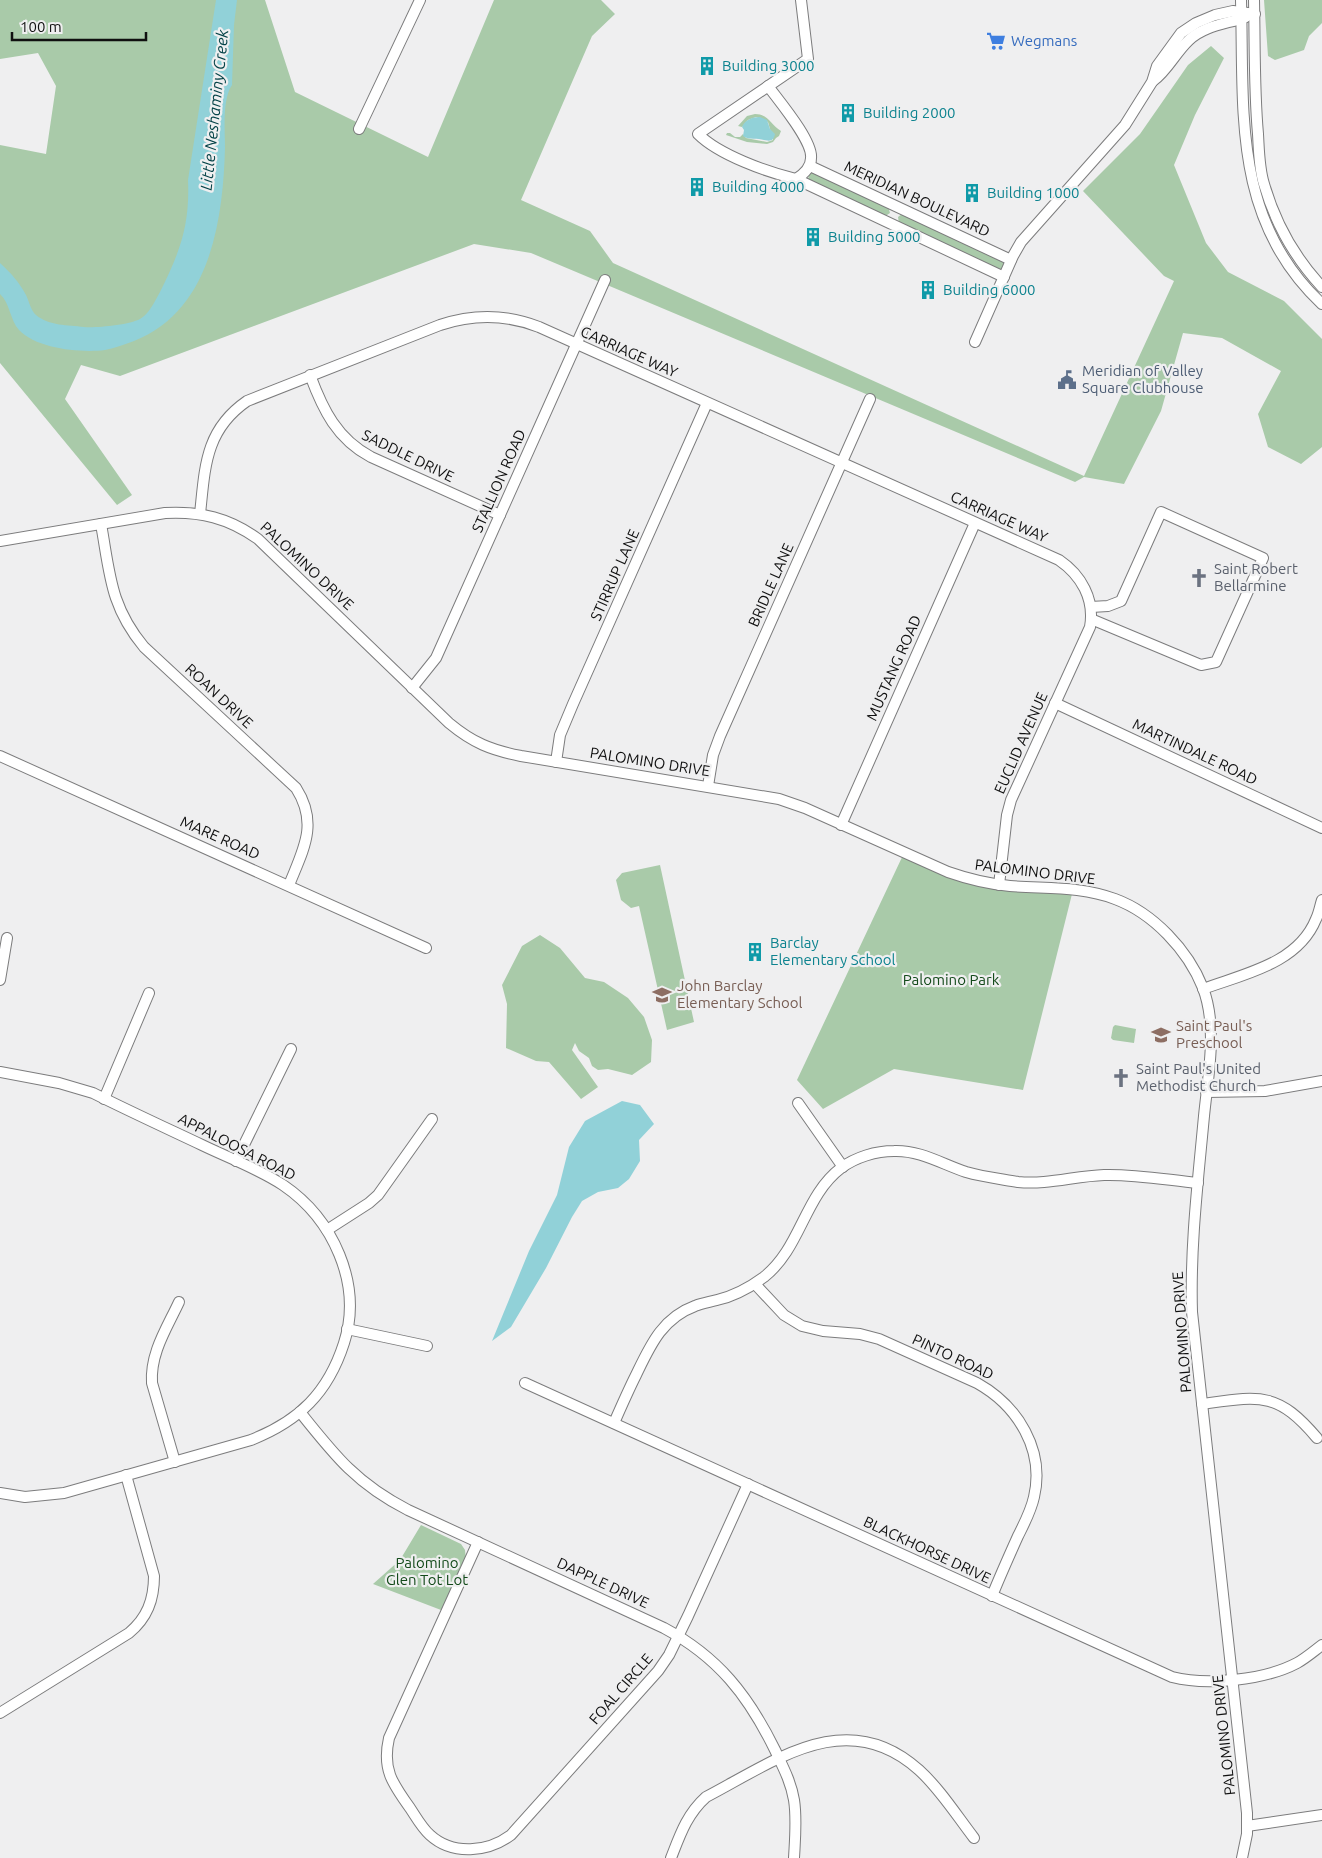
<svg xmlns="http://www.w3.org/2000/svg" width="1322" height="1858" viewBox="0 0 1322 1858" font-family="Ubuntu,sans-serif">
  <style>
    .green { fill: #a9caa9 }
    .water { fill: #91d1d8 }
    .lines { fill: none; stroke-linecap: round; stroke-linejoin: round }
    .minor-casing { stroke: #7c7c7d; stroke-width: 12 }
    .minor { stroke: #fff; stroke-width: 10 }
    .labels { text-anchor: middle; stroke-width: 4.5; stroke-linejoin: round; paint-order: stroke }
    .shop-label { font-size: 15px; fill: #366cbe; stroke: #efeff0; text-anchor: start }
    .culture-label { font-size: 15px; fill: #0d838f; stroke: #efeff0; text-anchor: start }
    .street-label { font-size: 15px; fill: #101010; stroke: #efeff0 }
    .service-label { font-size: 15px; fill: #4e5e75; stroke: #efeff0; text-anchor: start }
    .worship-label { font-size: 15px; fill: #5b616d; stroke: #efeff0; text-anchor: start }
    .park-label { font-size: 15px; fill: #134a1a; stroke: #efeff0 }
    .education-label { font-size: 15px; fill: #785e54; stroke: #efeff0; text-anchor: start }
    .water-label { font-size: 16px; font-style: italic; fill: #054348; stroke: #efeff0 }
  </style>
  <rect width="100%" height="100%" fill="#efeff0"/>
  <g class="green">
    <polygon points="0,0 265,0 295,92 428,157 494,0 601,0 615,14 592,36 521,200 590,231 613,263 1084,476 1174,281 1164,276 1083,191 1140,134 1188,65 1211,46 1224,58 1195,115 1174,165 1206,243 1228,272 1284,301 1322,339 1322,447 1301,464 1268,447 1258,414 1281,371 1222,338 1183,333 1161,411 1124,484 1084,477 1075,482 531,253 474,244 120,376 81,365 65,399 132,495 117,505 0,363 0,145 46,154 56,86 38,53 0,59"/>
    <polygon points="1264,0 1322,0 1322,23 1309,36 1304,50 1275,60 1268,56"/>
    <path d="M755 114C768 114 771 125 781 131L779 136 776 138 773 142 767 144 747 142 726 135 727 133H730L735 137H740L743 134 746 138 767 142 773 140 768 122 756 117 748 120 742 127 738 126 747 116Z"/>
    <polygon points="814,172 888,206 890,213 884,217 808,180 809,174"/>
    <polygon points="902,214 1004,262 1003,269 1000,270 899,223 898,217"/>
    <polygon points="904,853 963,877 1073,890 1023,1090 894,1069 823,1109 797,1080"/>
    <polygon points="660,865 694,1022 667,1030 639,906 631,908 621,900 616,880 622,873"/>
    <polygon points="540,935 560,948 585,978 604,982 628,998 644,1017 652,1040 651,1062 632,1075 608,1069 598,1070 592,1066 589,1058 579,1051 575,1043 572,1050 598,1087 581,1099 549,1062 536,1061 506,1048 507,1004 502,985 522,946"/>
    <polygon points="1115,1025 1136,1029 1134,1043 1113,1040 1111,1038 1113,1027"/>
    <polygon points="421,1525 461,1544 465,1550 466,1560 441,1610 373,1584 400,1560"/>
  </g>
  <g class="water">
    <path d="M216 0H237L234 25 232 85C222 99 225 131 225 148 223 219 211 311 134 341 125 344 115 348 105 350 81 353 37 349 19 330 10 320 10 303 0 294V263C11 273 19 282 26 295 29 301 31 311 36 315 49 326 68 325 84 327 96 328 129 325 140 319 149 314 155 301 160 292 180 252 190 225 188 180Z"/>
    <path d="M760 117 767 120 770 129 775 134C773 144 767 140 759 139 753 138 748 140 743 136L744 130 742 127C745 120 752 117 760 117Z"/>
    <polygon points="622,1101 640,1105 654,1124 639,1140 640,1161 629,1179 618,1188 598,1192 582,1201 572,1217 546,1268 511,1327 492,1341 529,1251 557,1195 569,1147 585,1121"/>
  </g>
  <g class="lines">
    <g class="minor-casing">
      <g id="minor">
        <path d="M801 0 808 59 698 134C719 155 767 172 796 179L1004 277"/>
        <path d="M1241 0C1244 111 1232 220 1322 304"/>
        <path d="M1254 0C1255 45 1254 90 1258 134 1259 151 1259 168 1264 184 1275 222 1295 258 1322 287"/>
        <path d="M1153 81C1168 70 1175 53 1189 40 1205 25 1227 24 1246 17"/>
        <path d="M768 86C779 101 813 141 811 158 811 168 804 174 796 179"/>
        <polyline points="359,129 420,0"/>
        <polyline points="810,166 1011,260"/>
        <polyline points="975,342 1013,256 1021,242 1125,125 1152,82 1157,66 1181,33 1196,23 1215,15 1233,11 1255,14"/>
        <path d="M310 375C323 410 337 439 371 457L500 515"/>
        <path d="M200 514C205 467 205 430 247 401L440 325C473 314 506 314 539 327L1059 560C1081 575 1095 599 1090 627L1011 800 1007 815 999 885"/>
        <path d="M101 524C110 574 110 606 144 647L296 788C319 824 303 850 289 885"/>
        <path d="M0 541 165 513C200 511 229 518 258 539L449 723C473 743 491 750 521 756L779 799 805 808 948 872C968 879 989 884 1010 886 1045 889 1081 886 1115 899 1153 913 1188 950 1203 988 1218 1028 1208 1075 1204 1116 1198 1181 1190 1246 1192 1312L1247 1813V1834L1242 1858"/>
        <polyline points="1091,607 1108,606 1121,601 1161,512 1263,558 1216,662 1201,665 1091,619"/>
        <polyline points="412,688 436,658 605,280"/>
        <polyline points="1055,703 1322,828"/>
        <polyline points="0,756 426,948"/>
        <polyline points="556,762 560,735 573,704 707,403"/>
        <polyline points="708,786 713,755 720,736 870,399"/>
        <polyline points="841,825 975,523"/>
        <polyline points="0,980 7,938"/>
        <path d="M1203 989C1243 974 1298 964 1316 919 1319 913 1320 906 1322 900"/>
        <path d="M0 1072 59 1083 93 1093C129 1111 166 1128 202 1145 229 1158 259 1169 283 1185 333 1219 363 1284 344 1343 328 1393 299 1421 251 1440L64 1493 25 1497 0 1493"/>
        <polyline points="1206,1092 1265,1091 1322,1081"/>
        <polyline points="104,1099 149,993"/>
        <polyline points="798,1103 843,1167"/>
        <polyline points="236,1161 291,1049"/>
        <polyline points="327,1230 369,1203 378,1195 432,1119"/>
        <path d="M755 1284 784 1315 802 1326 823 1331 860 1334 879 1339 977 1383C1018 1406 1045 1450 1034 1497 1031 1511 1024 1524 1018 1536 1009 1556 1000 1576 992 1596"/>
        <polyline points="347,1329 427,1346"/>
        <path d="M525 1383 1172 1677C1207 1686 1265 1680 1297 1663 1306 1658 1314 1651 1322 1645"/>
        <path d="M1202 1404C1260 1396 1277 1391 1317 1438"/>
        <path d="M300 1412C335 1456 357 1484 408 1510L664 1628C718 1657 748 1695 775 1750 783 1767 791 1782 794 1800 797 1819 795 1839 794 1858"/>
        <path d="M614 1423C621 1407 628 1391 636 1375 650 1346 662 1318 695 1306 702 1303 710 1302 717 1300 734 1296 749 1288 764 1277 801 1248 804 1196 841 1168 856 1157 876 1151 894 1151 920 1150 942 1164 966 1172 983 1177 1001 1179 1018 1182 1047 1185 1075 1176 1104 1175 1135 1174 1167 1180 1198 1183"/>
        <path d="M175 1462 152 1383C150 1353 167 1328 179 1302"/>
        <path d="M478 1542 389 1738C382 1769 392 1783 410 1808 416 1817 422 1828 430 1835 453 1856 488 1852 511 1835L658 1671 669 1655 688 1616 748 1484"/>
        <path d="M0 1713 129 1633C147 1618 154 1600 154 1576L126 1475"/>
        <polyline points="1247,1826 1322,1815"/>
        <path d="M671 1858C680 1835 687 1814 706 1797 775 1761 847 1705 919 1770 940 1789 957 1816 974 1838"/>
      </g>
    </g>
    <use href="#minor" class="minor"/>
  </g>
  <defs>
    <g id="supermarket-bare" transform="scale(1.5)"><path d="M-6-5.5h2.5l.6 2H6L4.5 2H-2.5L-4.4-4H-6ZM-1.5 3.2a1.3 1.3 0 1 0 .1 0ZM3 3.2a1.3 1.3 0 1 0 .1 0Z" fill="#3f7fe0" stroke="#efeff0" stroke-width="2.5" paint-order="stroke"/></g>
    <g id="building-bare" transform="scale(1.5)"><path d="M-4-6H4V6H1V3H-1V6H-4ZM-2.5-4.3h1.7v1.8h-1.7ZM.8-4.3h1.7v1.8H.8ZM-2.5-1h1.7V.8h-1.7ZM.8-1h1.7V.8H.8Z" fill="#0f9aa8" stroke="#efeff0" stroke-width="2.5" paint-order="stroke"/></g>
    <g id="civic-bare" transform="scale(1.5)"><path d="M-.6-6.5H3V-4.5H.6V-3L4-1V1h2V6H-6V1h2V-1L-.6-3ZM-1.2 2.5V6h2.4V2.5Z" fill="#5c6f8a" stroke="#efeff0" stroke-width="2.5" paint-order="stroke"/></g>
    <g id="church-bare" transform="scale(1.5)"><path d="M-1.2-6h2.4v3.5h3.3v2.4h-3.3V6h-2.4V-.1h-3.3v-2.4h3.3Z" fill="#6b7280" stroke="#efeff0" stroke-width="2.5" paint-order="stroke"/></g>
    <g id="school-bare" transform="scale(1.5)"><path d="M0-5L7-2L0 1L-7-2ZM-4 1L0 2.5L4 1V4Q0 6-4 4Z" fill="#8d6e63" stroke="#efeff0" stroke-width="2.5" paint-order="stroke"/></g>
  </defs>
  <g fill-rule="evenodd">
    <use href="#supermarket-bare" x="996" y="41"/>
    <use href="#building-bare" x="707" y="66"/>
    <use href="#building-bare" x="848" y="113"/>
    <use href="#building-bare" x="697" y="187"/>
    <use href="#building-bare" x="972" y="193"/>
    <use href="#building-bare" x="813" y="237"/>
    <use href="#building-bare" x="928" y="290"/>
    <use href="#civic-bare" x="1067" y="380"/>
    <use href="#church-bare" x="1199" y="578"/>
    <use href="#building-bare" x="755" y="952"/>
    <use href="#school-bare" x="662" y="995"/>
    <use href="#school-bare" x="1161" y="1035"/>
    <use href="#church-bare" x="1121" y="1078"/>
  </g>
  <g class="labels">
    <g class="shop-label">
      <text x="1011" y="46">Wegmans</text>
    </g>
    <g class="culture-label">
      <text x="722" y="71">Building 3000</text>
      <text x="863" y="118">Building 2000</text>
      <text x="712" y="192">Building 4000</text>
      <text x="987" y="198">Building 1000</text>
      <text x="828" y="242">Building 5000</text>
      <text x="943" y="295">Building 6000</text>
      <text x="770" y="948">Barclay<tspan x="770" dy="17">Elementary School</tspan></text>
    </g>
    <g class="street-label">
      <text transform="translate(917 199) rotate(25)" y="5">MERIDIAN BOULEVARD</text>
      <text transform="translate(629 352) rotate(24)" y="5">CARRIAGE WAY</text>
      <text transform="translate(408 456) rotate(26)" y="5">SADDLE DRIVE</text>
      <text transform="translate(499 481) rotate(-66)" y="5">STALLION ROAD</text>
      <text transform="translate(999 517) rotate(24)" y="5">CARRIAGE WAY</text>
      <text transform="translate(307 566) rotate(43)" y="5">PALOMINO DRIVE</text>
      <text transform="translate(615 575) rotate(-66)" y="5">STIRRUP LANE</text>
      <text transform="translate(771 585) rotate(-66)" y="5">BRIDLE LANE</text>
      <text transform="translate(894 668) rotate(-66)" y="5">MUSTANG ROAD</text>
      <text transform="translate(219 696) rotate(43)" y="5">ROAN DRIVE</text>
      <text transform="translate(1021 743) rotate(-66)" y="5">EUCLID AVENUE</text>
      <text transform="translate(1195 752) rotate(25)" y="5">MARTINDALE ROAD</text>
      <text transform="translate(650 762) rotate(9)" y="5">PALOMINO DRIVE</text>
      <text transform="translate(220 838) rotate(24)" y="5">MARE ROAD</text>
      <text transform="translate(1035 872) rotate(7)" y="5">PALOMINO DRIVE</text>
      <text transform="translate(237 1147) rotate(27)" y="5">APPALOOSA ROAD</text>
      <text transform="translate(1182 1332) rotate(-94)" y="5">PALOMINO DRIVE</text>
      <text transform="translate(953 1357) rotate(25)" y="5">PINTO ROAD</text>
      <text transform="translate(927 1550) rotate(25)" y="5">BLACKHORSE DRIVE</text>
      <text transform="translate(603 1583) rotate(25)" y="5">DAPPLE DRIVE</text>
      <text transform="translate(621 1689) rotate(-49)" y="5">FOAL CIRCLE</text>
      <text transform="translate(1224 1735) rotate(-96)" y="5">PALOMINO DRIVE</text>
    </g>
    <g class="service-label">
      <text x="1082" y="376">Meridian of Valley<tspan x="1082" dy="17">Square Clubhouse</tspan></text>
    </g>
    <g class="worship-label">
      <text x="1214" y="574">Saint Robert<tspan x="1214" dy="17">Bellarmine</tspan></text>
      <text x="1136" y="1074">Saint Paul's United<tspan x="1136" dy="17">Methodist Church</tspan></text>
    </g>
    <g class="park-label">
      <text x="951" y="985">Palomino Park</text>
      <text x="427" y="1568">Palomino<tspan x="427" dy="17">Glen Tot Lot</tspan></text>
    </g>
    <g class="education-label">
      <text x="677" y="991">John Barclay<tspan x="677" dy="17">Elementary School</tspan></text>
      <text x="1176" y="1031">Saint Paul's<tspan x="1176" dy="17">Preschool</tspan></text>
    </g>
    <g class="water-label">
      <text transform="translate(214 110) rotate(-84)" y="6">Little Neshaminy Creek</text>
    </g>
  </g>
  <path d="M12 32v8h134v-8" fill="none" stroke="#101010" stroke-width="2.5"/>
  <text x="20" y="32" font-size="15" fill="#101010" stroke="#efeff0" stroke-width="4" paint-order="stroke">100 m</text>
</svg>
